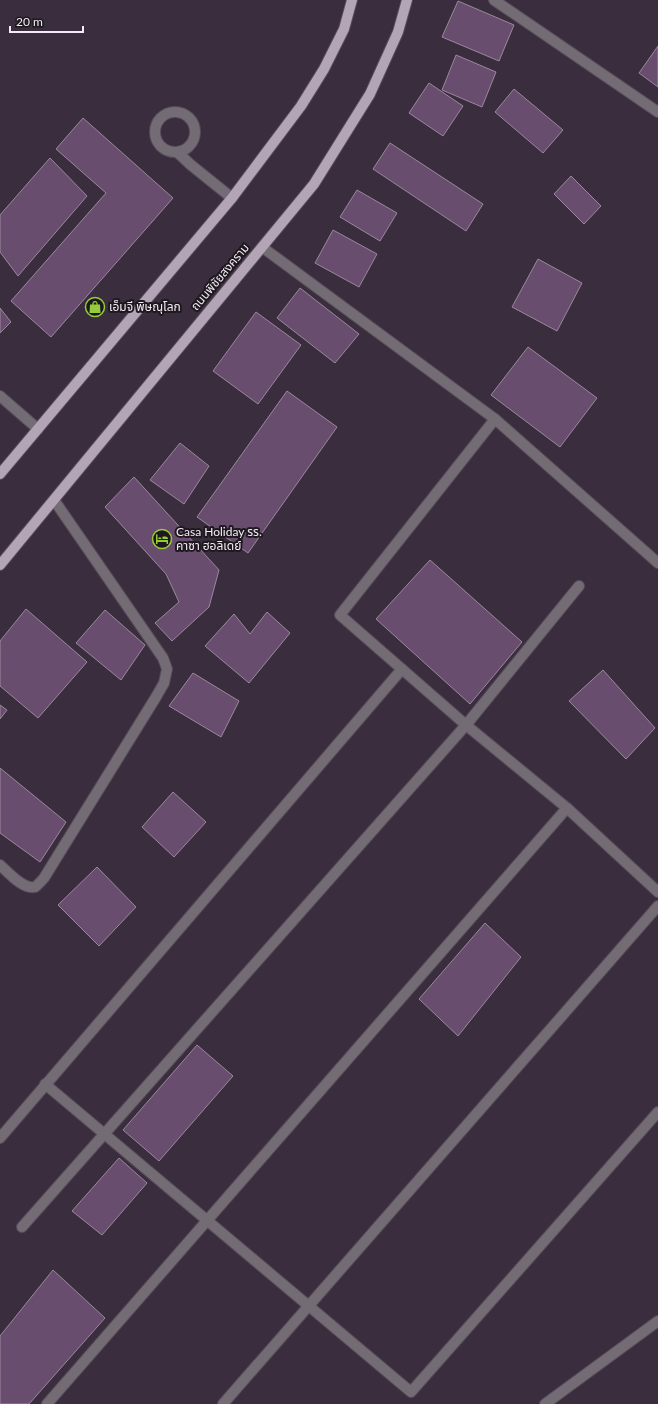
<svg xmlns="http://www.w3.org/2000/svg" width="658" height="1404" viewBox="0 0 658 1404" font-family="Lato,'Noto Sans Thai',sans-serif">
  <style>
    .building { fill: #694d6e; stroke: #99899c }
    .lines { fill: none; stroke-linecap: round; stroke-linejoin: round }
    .minor-casing { stroke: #584b5b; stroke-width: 12 }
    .major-casing { stroke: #584b5b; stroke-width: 12 }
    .minor { stroke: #736c75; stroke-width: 10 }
    .major { stroke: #b3a5b6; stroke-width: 10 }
    .labels { text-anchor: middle; stroke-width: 4; stroke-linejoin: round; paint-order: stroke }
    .street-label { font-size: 12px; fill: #f4ebf6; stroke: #1e181f }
    .poi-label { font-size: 12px; fill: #f4ebf6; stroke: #1e181f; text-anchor: start }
  </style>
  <rect width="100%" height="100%" fill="#3a2d3d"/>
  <g class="building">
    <polygon points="458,1 514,25 499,61 442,37"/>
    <polygon points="658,46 658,87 639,73"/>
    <polygon points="456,55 496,72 482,107 442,90"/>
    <polygon points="429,83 463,106 443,136 409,113"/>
    <polygon points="514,89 563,130 543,153 495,112"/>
    <polygon points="83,118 173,198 51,337 11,301 106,193 56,149"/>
    <polygon points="390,143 483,204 466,231 373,169"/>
    <polygon points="50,158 87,196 18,276 0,252 0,215"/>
    <polygon points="571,176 601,206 584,224 554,194"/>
    <polygon points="357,190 397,213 380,241 340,217"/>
    <polygon points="333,230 377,254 359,287 315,263"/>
    <polygon points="538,259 582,283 557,331 512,307"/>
    <polygon points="300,288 359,334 335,363 277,318"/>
    <polygon points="0,308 11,322 0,333"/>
    <polygon points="256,312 301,345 258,404 213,371"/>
    <polygon points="528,347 597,398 560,447 491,395"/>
    <polygon points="287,391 337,427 248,553 197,517"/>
    <polygon points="180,443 209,466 184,504 150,480"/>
    <polygon points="134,477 219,570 209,607 172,641 155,623 179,602 166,574 105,507"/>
    <polygon points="430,560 522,642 470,704 376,619"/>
    <polygon points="26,609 87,662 38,718 0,686 0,641"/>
    <polygon points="105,610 145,645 121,680 76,643"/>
    <polygon points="267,612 290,633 249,683 205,646 234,614 250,634"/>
    <polygon points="603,670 655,728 626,759 569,701"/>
    <polygon points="193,673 239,701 221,737 169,706"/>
    <polygon points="0,705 7,710 0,719"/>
    <polygon points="0,768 66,822 40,862 0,833"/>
    <polygon points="173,792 206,822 174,857 142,827"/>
    <polygon points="97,867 136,907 99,946 58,905"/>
    <polygon points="485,923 521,957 458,1036 419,999"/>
    <polygon points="197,1045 233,1076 159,1161 123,1130"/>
    <polygon points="119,1158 147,1183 102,1235 72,1211"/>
    <polygon points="53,1270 105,1318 29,1404 0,1404 0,1336"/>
  </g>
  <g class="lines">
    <g class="minor-casing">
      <g id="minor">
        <polyline points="494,0 658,112"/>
        <circle cx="175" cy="132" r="20"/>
        <polyline points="177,152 191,165 232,198"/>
        <polyline points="262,247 495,419 658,563"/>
        <polyline points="0,396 38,429"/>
        <polyline points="495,419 340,615 466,725 567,808 658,892"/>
        <path d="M0 865C8 872 23 890 35 887 38 885 41 881 44 878L156 697 164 683 167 669 163 658 54 500"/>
        <polyline points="45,1084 411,1392 658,1112"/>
        <polyline points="0,1138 402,669"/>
        <polyline points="22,1227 466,725 579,586"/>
        <polyline points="47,1404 567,808"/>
        <polyline points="223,1404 658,906"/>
        <polyline points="545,1404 658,1321"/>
      </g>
    </g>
    <g class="major-casing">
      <g id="major">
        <polyline points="0,474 232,198 301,106 324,69 344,29 352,0"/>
        <polyline points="0,565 314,184 370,94 398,32 407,0"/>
      </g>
    </g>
    <use href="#minor" class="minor"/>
    <use href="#major" class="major"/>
  </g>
  <defs>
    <g id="shop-ring" transform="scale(1)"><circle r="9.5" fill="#1e181f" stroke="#96cc39" stroke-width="1.5"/><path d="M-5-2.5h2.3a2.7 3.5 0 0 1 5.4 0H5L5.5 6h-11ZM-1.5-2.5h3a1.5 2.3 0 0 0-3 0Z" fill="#96cc39"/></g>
    <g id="hotel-ring" transform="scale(1)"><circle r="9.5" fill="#1e181f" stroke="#96cc39" stroke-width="1.5"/><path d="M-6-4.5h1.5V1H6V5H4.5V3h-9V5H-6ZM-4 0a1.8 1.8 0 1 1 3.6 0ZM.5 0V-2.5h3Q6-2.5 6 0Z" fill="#96cc39"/></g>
  </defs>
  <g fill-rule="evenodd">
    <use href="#shop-ring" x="95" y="307"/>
    <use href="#hotel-ring" x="162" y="539"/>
  </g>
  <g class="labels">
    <g class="street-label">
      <text transform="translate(220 277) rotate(-50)" y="4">ถนนพิชัยสงคราม</text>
    </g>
    <g class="poi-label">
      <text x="109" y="311">เอ็มจี พิษณุโลก</text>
      <text x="176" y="536">Casa Holiday รร.<tspan x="176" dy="14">คาซา ฮอลิเดย์</tspan></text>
    </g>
  </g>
  <path d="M10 26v6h73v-6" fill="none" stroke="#f4ebf6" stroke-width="2"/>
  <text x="16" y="26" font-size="12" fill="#f4ebf6" stroke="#1e181f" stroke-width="3" paint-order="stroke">20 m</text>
</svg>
